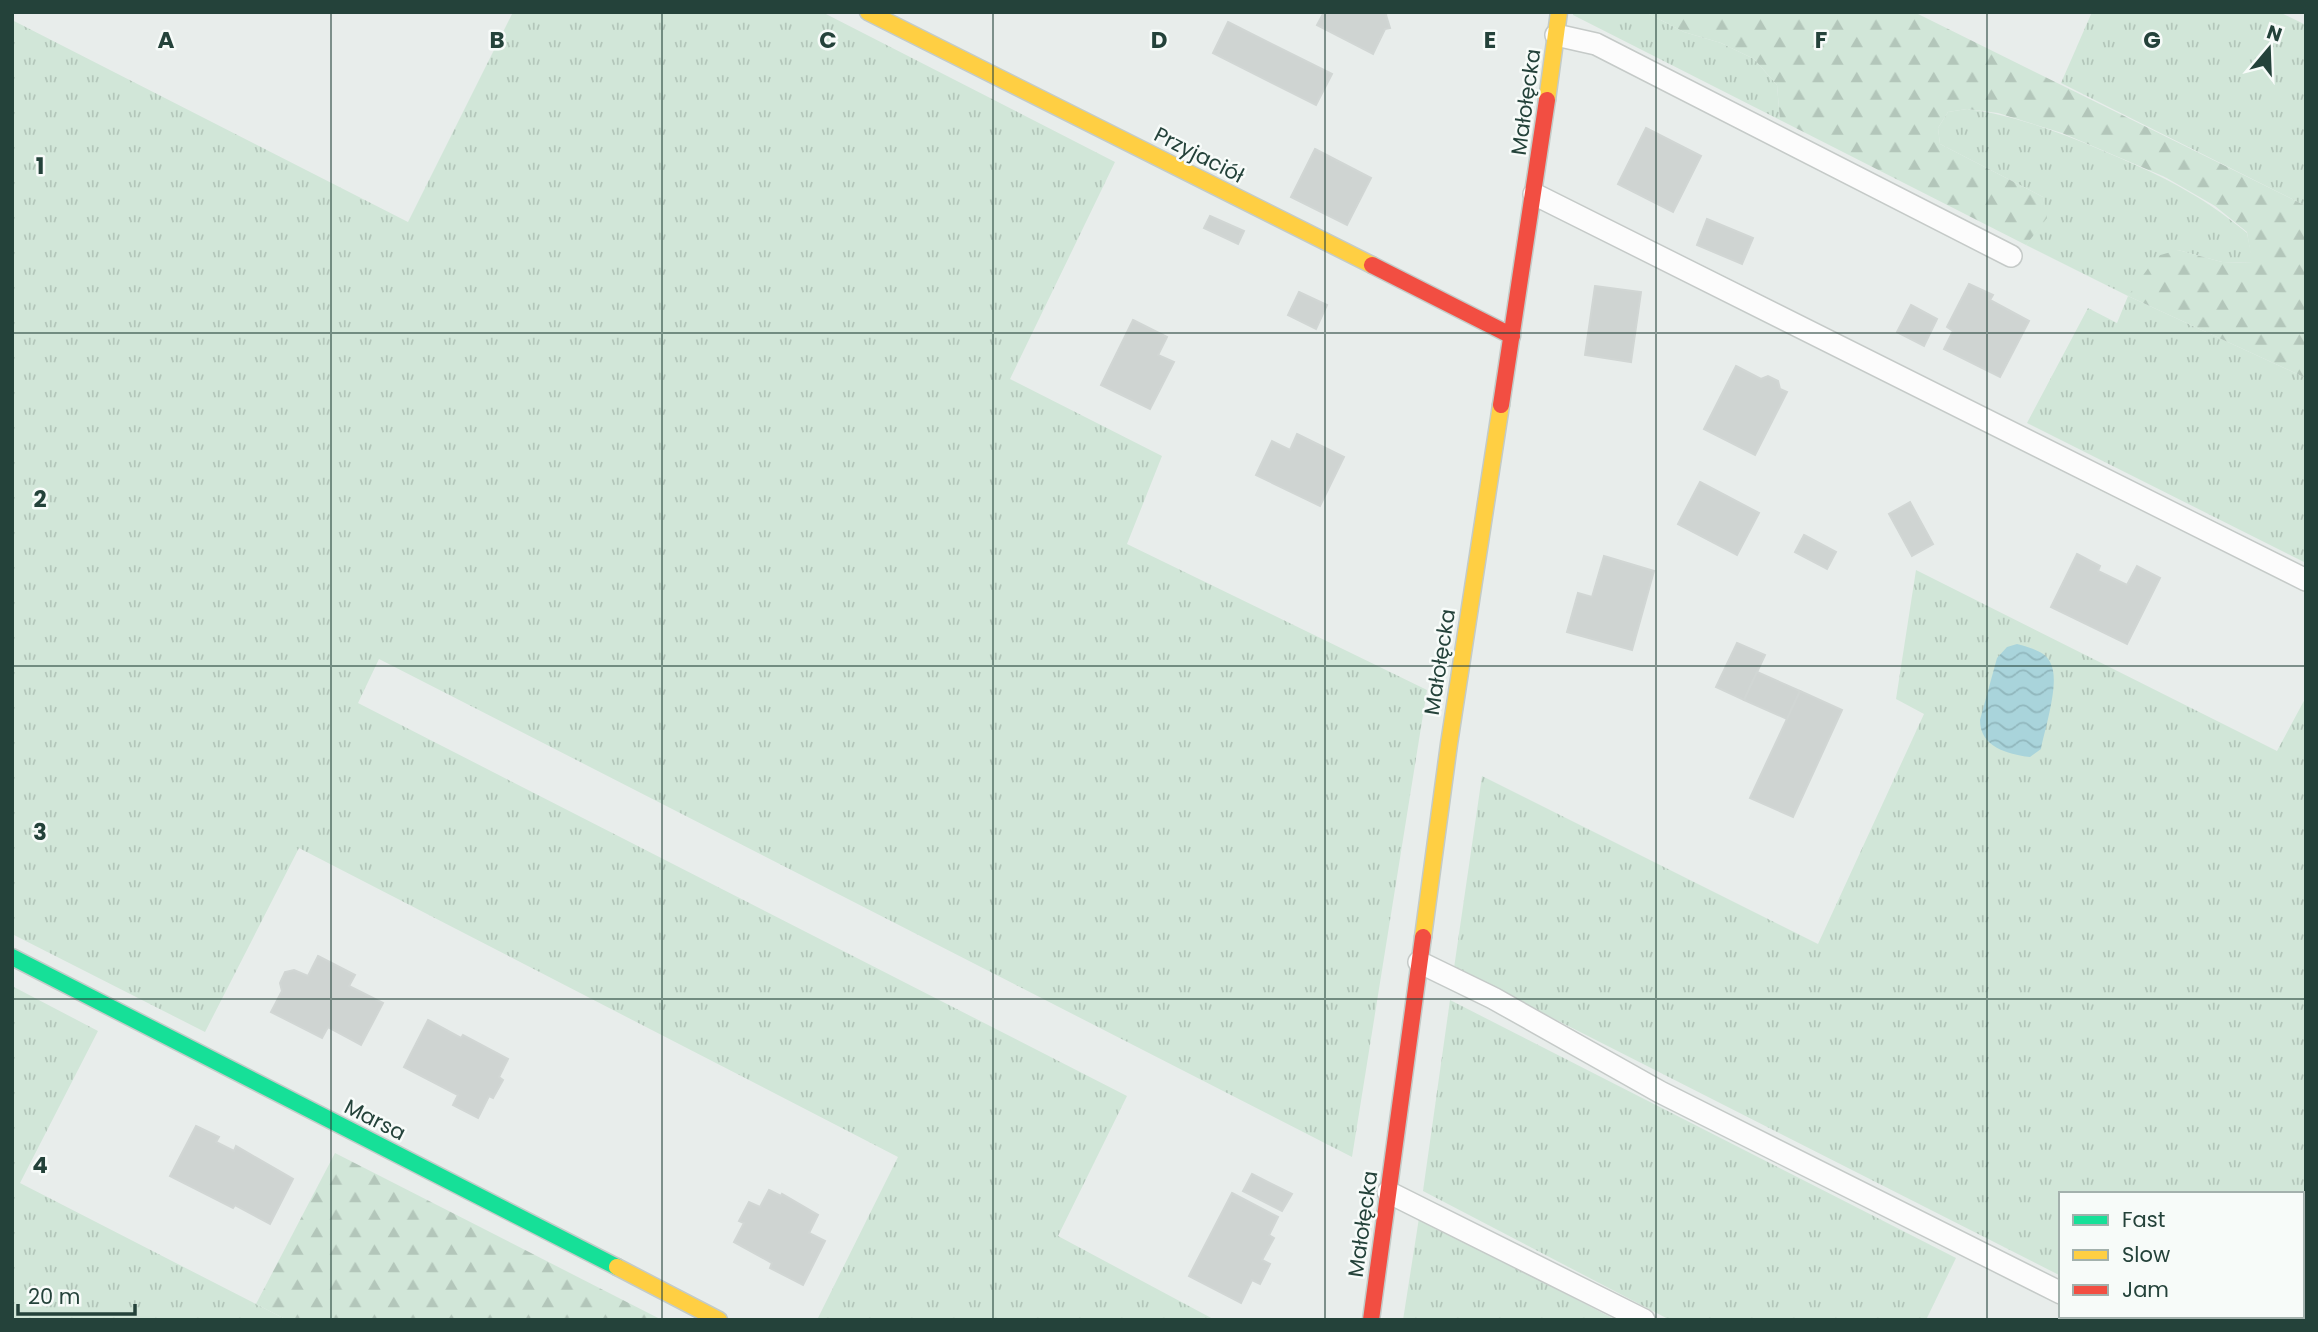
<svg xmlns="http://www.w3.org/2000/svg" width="2318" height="1332" viewBox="0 0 2318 1332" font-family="Poppins,sans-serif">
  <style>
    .grass { fill: url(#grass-tufts) }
    .forest { fill: url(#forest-firs) }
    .water { fill: url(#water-waves) }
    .building { fill: #cfd4d2; stroke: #d1d6d4; stroke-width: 2 }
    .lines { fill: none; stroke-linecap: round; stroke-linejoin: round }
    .lane-casing { stroke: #c5cac8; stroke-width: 24 }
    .fast-casing { stroke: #c3cbc8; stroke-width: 19 }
    .slow-casing { stroke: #c3cbc8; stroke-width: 19 }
    .jam-casing { stroke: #c3cbc8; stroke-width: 19 }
    .lane { stroke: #fcfcfc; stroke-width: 21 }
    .fast { stroke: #16e098; stroke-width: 16 }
    .slow { stroke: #ffcf43; stroke-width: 16 }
    .jam { stroke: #f24e42; stroke-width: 16 }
    .grid { fill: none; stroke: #24423a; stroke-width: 2; stroke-opacity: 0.55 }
    .labels { text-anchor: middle; stroke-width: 5; stroke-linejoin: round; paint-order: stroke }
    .street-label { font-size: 21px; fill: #24423a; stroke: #f7fbf9 }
    .grid-label { font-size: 23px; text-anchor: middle; font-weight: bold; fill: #24423a; stroke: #f7fbf9; stroke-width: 5; stroke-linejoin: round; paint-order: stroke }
  </style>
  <defs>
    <pattern id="grass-tufts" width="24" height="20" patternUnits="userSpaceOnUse" patternTransform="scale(1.75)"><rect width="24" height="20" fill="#d1e6d8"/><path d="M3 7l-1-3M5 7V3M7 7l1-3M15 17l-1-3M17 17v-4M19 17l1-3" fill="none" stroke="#b3c6ba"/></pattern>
    <pattern id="forest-firs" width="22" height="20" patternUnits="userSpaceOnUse" patternTransform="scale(1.75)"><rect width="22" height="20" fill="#d1e6d8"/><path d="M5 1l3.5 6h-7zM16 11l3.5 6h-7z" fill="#b3c6ba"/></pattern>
    <pattern id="water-waves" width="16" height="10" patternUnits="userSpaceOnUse" patternTransform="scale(1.75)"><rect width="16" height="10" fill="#a9d4db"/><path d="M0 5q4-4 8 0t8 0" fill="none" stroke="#91b7bd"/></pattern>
  </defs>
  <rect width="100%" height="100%" fill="#e8edeb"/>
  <g class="grass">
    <polygon points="513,12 822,12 1115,162 1010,379 1162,456 1127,544 1427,690 1352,1157 379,659 358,703 1127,1096 1058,1236 1215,1320 817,1320 898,1157 299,848 205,1032 12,934 12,20 408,222"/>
    <polygon points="1573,12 1645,12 1684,32 1721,43 1754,59 1777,85 1780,120 1573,15"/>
    <polygon points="2092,12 2279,12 2306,25 2306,206 2061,83"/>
    <path d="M1967 109C2014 115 2058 132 2101 150 2158 174 2199 193 2247 233L2253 263 2222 262 2178 250 2128 296 2306 378V563L2027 423 2088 308 2117 323 2128 296 2026 245 2046 218 2043 197 1940 144 1938 128 1948 112Z"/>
    <polygon points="1916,570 2277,751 2306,697 2306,1320 2147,1320 2140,1316 2302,1316 2302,1194 2061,1194 2061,1276 1454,968 1482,776 1818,944 1924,714 1896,699"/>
    <polygon points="12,986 98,1031 20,1183 287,1320 12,1320"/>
    <polygon points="1450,1000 1956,1258 1926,1320 1670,1320 1423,1191"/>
    <polygon points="1419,1218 1616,1320 1403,1320"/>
  </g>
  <g class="forest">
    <polygon points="1645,12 1914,12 2306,206 2306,378 2128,296 2157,256 2178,250 2222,262 2252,263 2247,232 2215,206 2165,177 2062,133 1998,113 1967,109 1948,112 1938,128 1940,144 2043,197 2047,218 2026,245 1780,120 1777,85 1754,59 1721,43 1684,32"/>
    <polygon points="335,1153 662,1320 287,1320 256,1304"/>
  </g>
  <path class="water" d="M2017 644C2028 647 2045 651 2050 662 2061 680 2045 728 2041 749L2030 757C2007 754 1980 747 1980 720L1997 658 2007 647Z"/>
  <g class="building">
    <polygon points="1324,12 1387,12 1386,15 1390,28 1385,29 1373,54 1317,25"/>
    <polygon points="1228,22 1332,74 1316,105 1213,53"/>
    <polygon points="1646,128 1701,156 1673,212 1618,184"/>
    <polygon points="1315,149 1371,178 1347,225 1291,197"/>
    <polygon points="1210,216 1244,231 1238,244 1204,228"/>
    <polygon points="1707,219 1753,238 1742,264 1697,245"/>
    <polygon points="1969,284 1993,295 1990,300 2029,321 2000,377 1944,349 1953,331 1947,327"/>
    <polygon points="1595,286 1641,292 1631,362 1585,355"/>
    <polygon points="1299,292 1327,305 1316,329 1288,315"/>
    <polygon points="1911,305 1937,319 1924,346 1897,332"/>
    <polygon points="1133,320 1167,337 1158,355 1174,362 1150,409 1101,385"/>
    <polygon points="1736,366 1761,379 1768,376 1778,381 1780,389 1787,392 1755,455 1704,429"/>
    <polygon points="1297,434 1344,457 1320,506 1256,475 1272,441 1290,450"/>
    <polygon points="1700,482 1759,513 1737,555 1678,524"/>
    <polygon points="1910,502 1933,544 1912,556 1889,514"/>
    <polygon points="1804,535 1836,552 1827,569 1795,552"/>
    <polygon points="2077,554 2100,566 2098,571 2127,585 2137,566 2160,578 2127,644 2051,607"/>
    <polygon points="1604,556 1654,571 1632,650 1567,632 1578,593 1592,597"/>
    <polygon points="1737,643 1765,655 1744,700 1716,687"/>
    <polygon points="1757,672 1800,691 1787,719 1744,700"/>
    <polygon points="1800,691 1842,710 1793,817 1750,798"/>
    <polygon points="318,956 355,975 349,986 383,1003 361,1045 328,1027 322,1038 271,1012 282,991 280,983 285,972 294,970 308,976"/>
    <polygon points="428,1020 461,1038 463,1035 508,1059 499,1077 503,1080 493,1098 489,1096 478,1118 453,1105 458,1095 404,1067"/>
    <polygon points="196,1126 219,1137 216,1142 234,1151 236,1146 293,1179 270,1224 235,1205 233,1208 170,1176"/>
    <polygon points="1252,1174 1292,1194 1282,1211 1243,1191"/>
    <polygon points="769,1190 781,1196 782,1194 818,1215 809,1233 825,1241 803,1285 770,1268 772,1263 734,1242 744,1223 739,1221 749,1202 760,1207"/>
    <polygon points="1232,1193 1278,1217 1269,1235 1274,1238 1262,1260 1270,1264 1260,1284 1252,1280 1241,1303 1189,1276"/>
  </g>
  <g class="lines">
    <g class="lane-casing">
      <g id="lane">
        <polyline points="1556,35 1596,44 2011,256"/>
        <polyline points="1534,194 2306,580"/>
        <polyline points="1419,962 1493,998 1660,1092 2061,1293"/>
        <polyline points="1388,1192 1644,1320"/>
        <polyline points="2107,1316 2114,1320"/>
      </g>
    </g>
    <g class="fast-casing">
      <polyline id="fast" points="12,957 617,1267"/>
    </g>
    <g class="slow-casing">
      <g id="slow">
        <polyline points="868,12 1372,265"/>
        <polyline points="1547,100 1559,12"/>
        <polyline points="1423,937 1449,744 1501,405"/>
        <polyline points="617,1267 719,1320"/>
      </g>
    </g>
    <g class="jam-casing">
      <g id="jam">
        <polyline points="1372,265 1512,336"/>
        <polyline points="1501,405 1547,100"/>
        <polyline points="1371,1320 1423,937"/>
      </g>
    </g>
    <use href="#lane" class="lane"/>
    <use href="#fast" class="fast"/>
    <use href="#slow" class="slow"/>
    <use href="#jam" class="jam"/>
  </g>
  <path class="grid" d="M331 12V1320M662 12V1320M993 12V1320M1325 12V1320M1656 12V1320M1987 12V1320M12 333H2306M12 666H2306M12 999H2306"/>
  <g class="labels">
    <g class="street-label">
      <text transform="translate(1526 102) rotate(-82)" y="7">Małołęcka</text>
      <text transform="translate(1199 155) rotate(27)" y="7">Przyjaciół</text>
      <text transform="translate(1440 662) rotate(-81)" y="7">Małołęcka</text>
      <text transform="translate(375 1120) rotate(27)" y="7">Marsa</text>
      <text transform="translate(1363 1224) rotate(-82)" y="7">Małołęcka</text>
    </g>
  </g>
  <g class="grid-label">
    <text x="166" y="48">A</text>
    <text x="497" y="48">B</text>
    <text x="828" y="48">C</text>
    <text x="1159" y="48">D</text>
    <text x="1490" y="48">E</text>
    <text x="1821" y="48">F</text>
    <text x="2152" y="48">G</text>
    <text x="40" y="174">1</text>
    <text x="40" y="507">2</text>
    <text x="40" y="840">3</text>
    <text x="40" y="1173">4</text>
  </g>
  <rect width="2318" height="1332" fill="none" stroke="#24423a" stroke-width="28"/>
  <rect x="2059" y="1192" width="245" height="126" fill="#f7fbf9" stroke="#a3b1ad" stroke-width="2"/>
  <rect x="2073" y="1215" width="35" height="10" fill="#16e098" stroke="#a3b1ad" stroke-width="2"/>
  <text x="2122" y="1227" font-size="21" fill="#24423a">Fast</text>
  <rect x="2073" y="1250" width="35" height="10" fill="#ffcf43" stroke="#a3b1ad" stroke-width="2"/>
  <text x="2122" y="1262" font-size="21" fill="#24423a">Slow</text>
  <rect x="2073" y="1285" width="35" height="10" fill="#f24e42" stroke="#a3b1ad" stroke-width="2"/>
  <text x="2122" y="1297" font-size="21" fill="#24423a">Jam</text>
  <g transform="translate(2269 49) rotate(19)" stroke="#f7fbf9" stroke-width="5" paint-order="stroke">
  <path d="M0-5L12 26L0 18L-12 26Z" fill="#24423a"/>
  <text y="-10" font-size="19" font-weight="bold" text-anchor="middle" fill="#24423a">N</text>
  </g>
  <path d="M18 1304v10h117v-10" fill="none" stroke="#24423a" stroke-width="3.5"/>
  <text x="28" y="1304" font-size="21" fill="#24423a" stroke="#f7fbf9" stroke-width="5" paint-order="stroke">20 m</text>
</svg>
